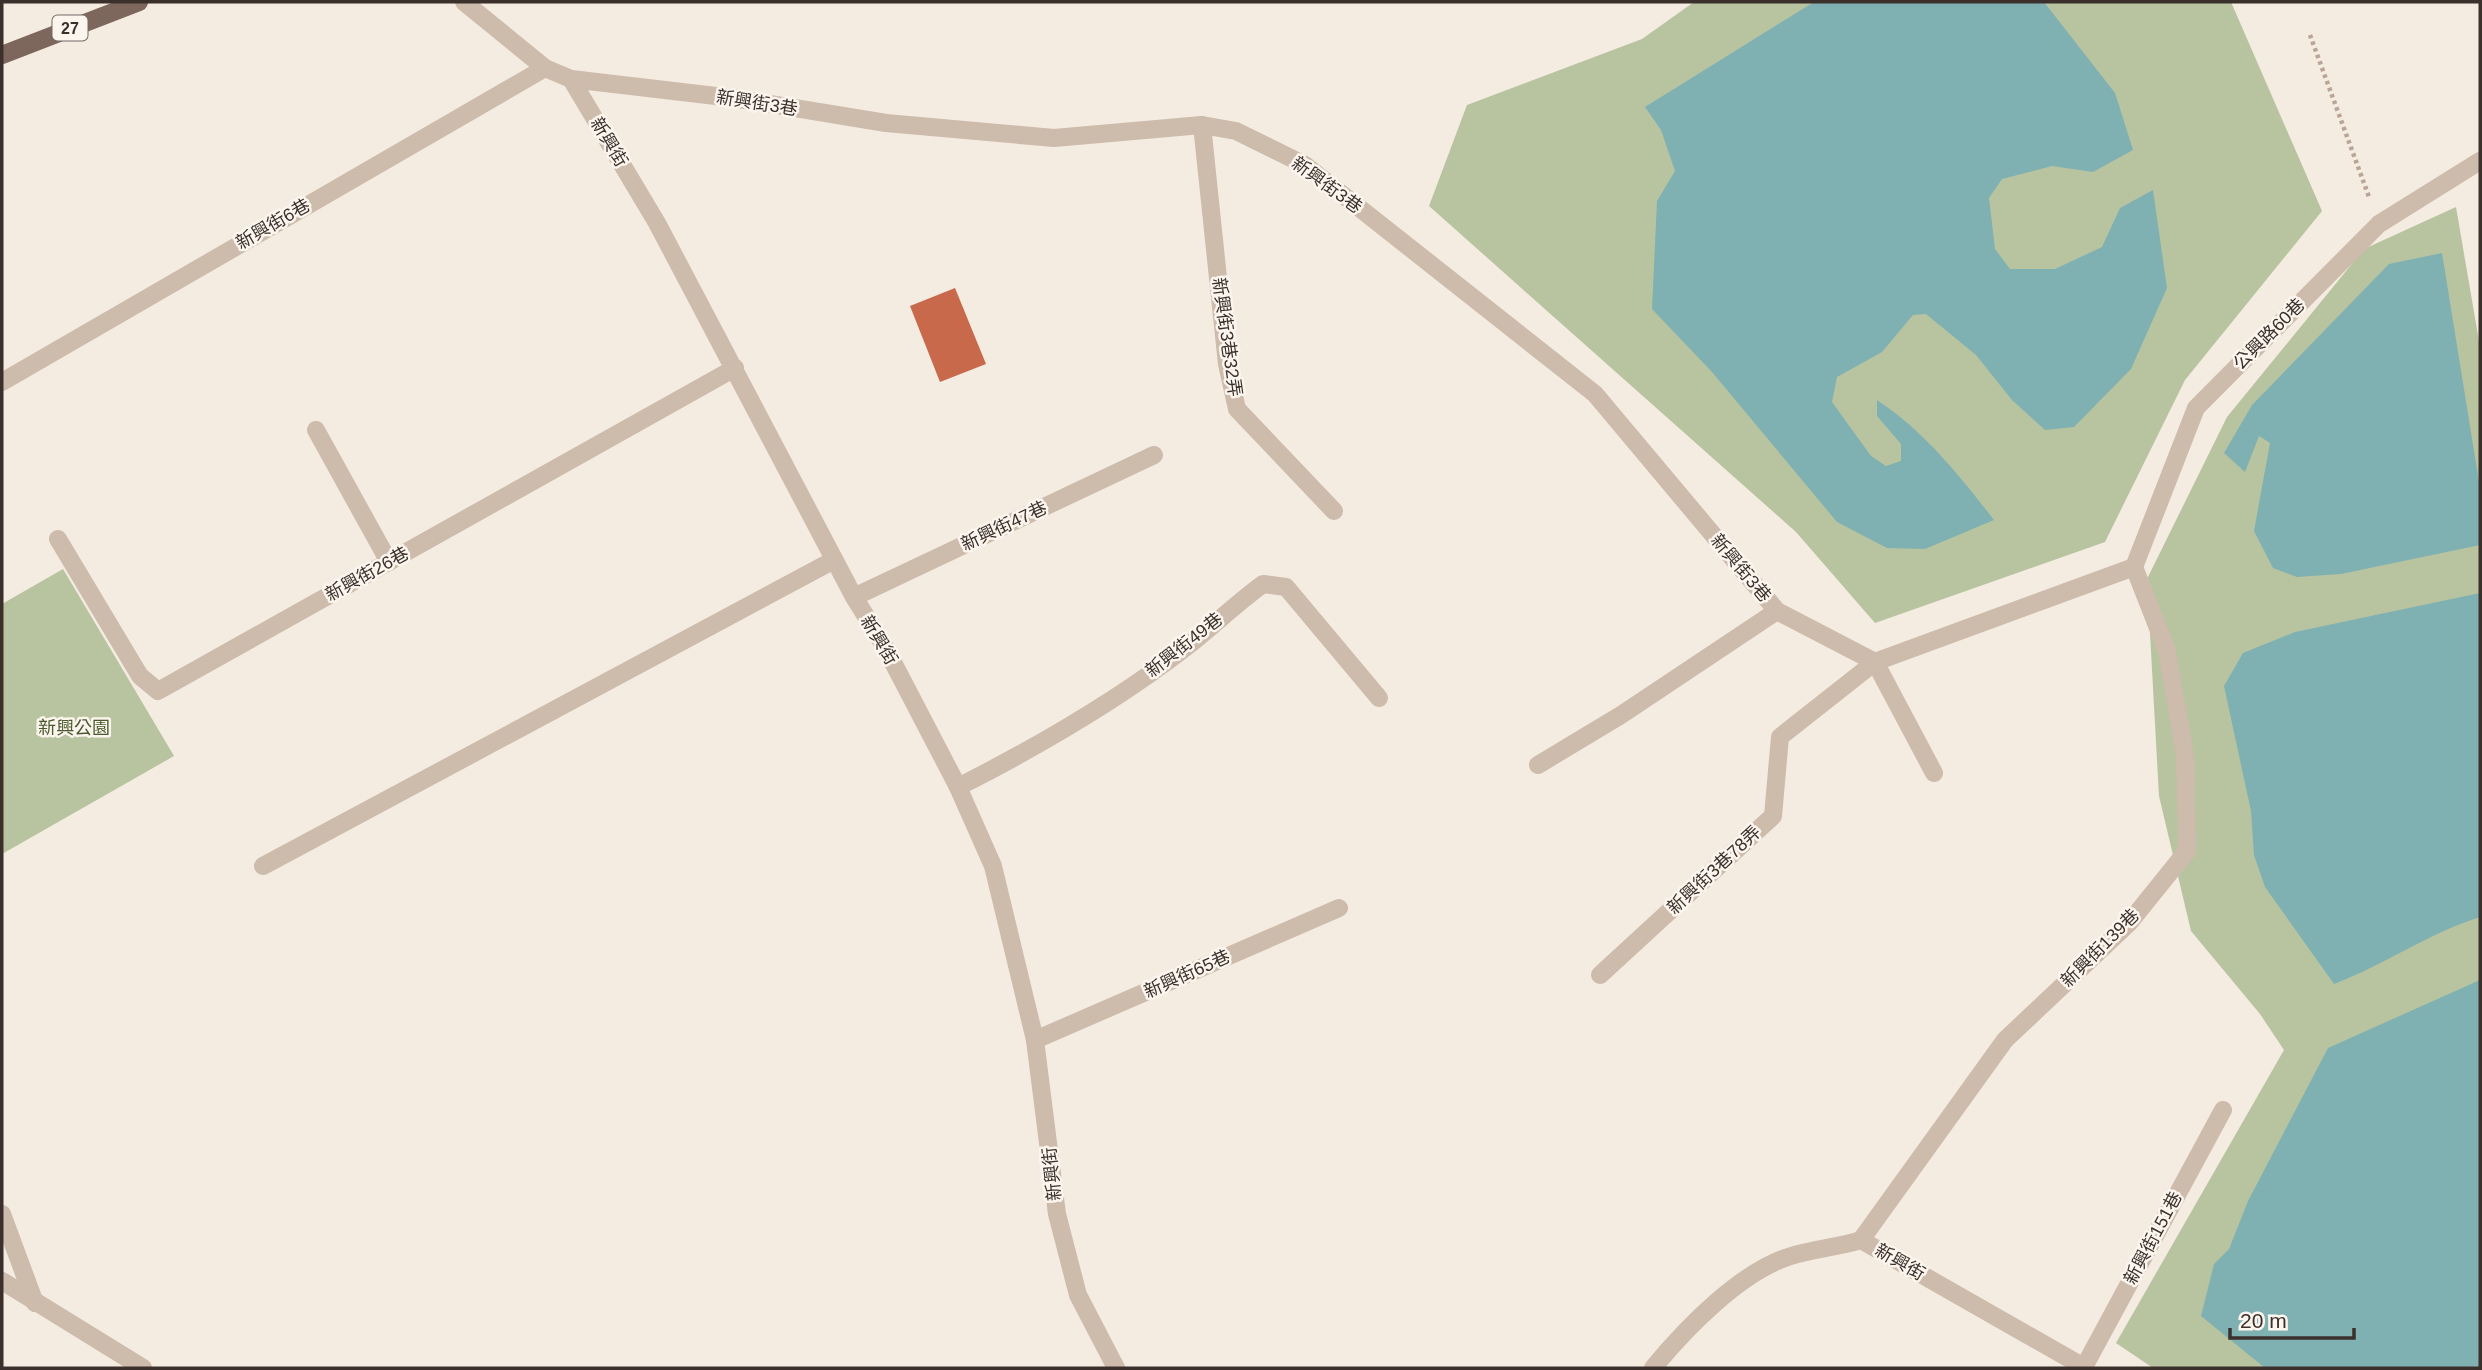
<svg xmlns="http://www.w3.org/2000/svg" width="2482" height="1370" viewBox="0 0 2482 1370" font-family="Arial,'Noto Sans TC',sans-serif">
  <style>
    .green { fill: #b8c4a0 }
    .water { fill: #7fb0b2 }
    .building { fill: #c8694b }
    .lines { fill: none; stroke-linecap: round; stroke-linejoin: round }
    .path { stroke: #b9a596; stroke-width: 4.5; stroke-dasharray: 3.5 3.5; stroke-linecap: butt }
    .lane { stroke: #cdbbac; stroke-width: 18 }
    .street { stroke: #cdbbac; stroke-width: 18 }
    .primary { stroke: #7d675c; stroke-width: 18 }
    .labels { text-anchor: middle; stroke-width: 5; stroke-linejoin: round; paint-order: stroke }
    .shield { fill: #fbf5ee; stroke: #756b66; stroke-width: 2 }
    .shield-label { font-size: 16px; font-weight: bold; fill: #3b302b }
    .street-label { font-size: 18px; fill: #3b302b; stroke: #fbf5ee }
    .park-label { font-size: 18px; fill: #4a5a2e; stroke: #fbf5ee }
  </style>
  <rect width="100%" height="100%" fill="#f4ebe1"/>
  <g class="green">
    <polygon points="1694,2 2231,2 2322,211 2185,380 2105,542 1875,623 1796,532 1429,206 1467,105 1642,39"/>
    <polygon points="2456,207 2480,347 2480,1368 2153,1368 2116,1343 2284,1050 2260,1014 2191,931 2159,796 2147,579 2227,417 2364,249"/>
    <polygon points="63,569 174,756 2,854 2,604"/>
  </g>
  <g class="water">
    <path d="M1814 2H2044L2115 93 2133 150 2093 172 2052 166 2002 179 1989 198 1995 249 2010 269H2055L2102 247 2120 208 2153 190 2167 288 2131 369 2074 427 2045 430 2012 400 1976 355 1926 314 1913 315 1882 352 1837 377 1832 402 1871 456 1886 466 1901 461V444L1877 416V400C1925 432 1959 475 1994 520L1925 549 1887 548 1837 522 1712 372 1652 309 1657 201 1675 171 1661 130 1645 107Z"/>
    <polygon points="2442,253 2480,488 2480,545 2341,574 2297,577 2273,568 2254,531 2270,443 2259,436 2245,472 2224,453 2252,405 2389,264"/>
    <path d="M2480 593V917C2429 933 2384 965 2334 984L2265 887 2254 855 2251 811 2224 686 2243 653 2295 632Z"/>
    <polygon points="2480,980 2480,1368 2265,1368 2201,1316 2214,1264 2229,1249 2248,1201 2328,1048"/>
  </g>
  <polygon class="building" points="955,288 986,364 940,382 910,306"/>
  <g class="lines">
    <polyline class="path" points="2310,35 2369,197"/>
    <g class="lane">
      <polyline points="571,79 733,98 886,123 1054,138 1202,125 1236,131 1305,165 1595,394 1777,611 1875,662 1934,773"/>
      <polyline points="571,79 657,223 854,597 885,647 958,787 993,866 1035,1040 1057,1214 1078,1295 1116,1368"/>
      <polyline points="1202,125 1227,364 1237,409 1334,511"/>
      <polyline points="2,382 545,68"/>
      <polyline points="316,430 389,562"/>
      <polyline points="58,539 140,676 158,691 735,368"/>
      <polyline points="2134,567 2196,408 2379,224 2480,161"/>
      <polyline points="854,597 1154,455"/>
      <polyline points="1538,765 1621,715 1777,611"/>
      <path d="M958 787C1039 746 1117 701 1189 645 1214 625 1237 603 1263 584L1286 587 1379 698"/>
      <polyline points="263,866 834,560"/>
      <polyline points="1600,975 1773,816 1780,737 1875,662 2134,567"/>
      <polyline points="1035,1040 1339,908"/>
      <polyline points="2,1214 35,1303"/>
      <polyline points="1861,1240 2005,1040 2129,923 2187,851 2185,755 2167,651 2134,567"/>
      <path d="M1653 1368C1686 1328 1741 1271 1791 1256 1814 1249 1838 1247 1861 1240L2084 1367 2223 1110"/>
    </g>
    <g class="street">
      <polyline points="464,2 545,68 571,79"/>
      <polyline points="2,1281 143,1368"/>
      <polyline points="2084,1367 2085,1368"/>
    </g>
    <polyline class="primary" points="2,55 139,2"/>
  </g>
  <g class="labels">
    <rect class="shield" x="52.5" y="15.5" width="35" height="25" rx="5"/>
    <g class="shield-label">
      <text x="70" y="34">27</text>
    </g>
    <g class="street-label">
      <text transform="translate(757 103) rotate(9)" y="6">新興街3巷</text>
      <text transform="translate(609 142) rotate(59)" y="6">新興街</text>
      <text transform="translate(1327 185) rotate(36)" y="6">新興街3巷</text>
      <text transform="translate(273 224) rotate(-30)" y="6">新興街6巷</text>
      <text transform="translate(2269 334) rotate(-45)" y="6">公興路60巷</text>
      <text transform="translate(1227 337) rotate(82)" y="6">新興街3巷32弄</text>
      <text transform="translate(1004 526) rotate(-25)" y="6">新興街47巷</text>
      <text transform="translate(1741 568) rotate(50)" y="6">新興街3巷</text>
      <text transform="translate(367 574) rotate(-29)" y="6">新興街26巷</text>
      <text transform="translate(879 640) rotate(59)" y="6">新興街</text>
      <text transform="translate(1184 645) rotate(-38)" y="6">新興街49巷</text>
      <text transform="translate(1714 870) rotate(-43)" y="6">新興街3巷78弄</text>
      <text transform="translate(2100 948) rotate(-45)" y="6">新興街139巷</text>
      <text transform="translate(1187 974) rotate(-24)" y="6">新興街65巷</text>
      <text transform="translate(1052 1174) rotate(-96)" y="6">新興街</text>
      <text transform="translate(2153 1238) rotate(-62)" y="6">新興街151巷</text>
      <text transform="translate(1900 1262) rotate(30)" y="6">新興街</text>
    </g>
    <g class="park-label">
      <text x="74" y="734">新興公園</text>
    </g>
  </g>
  <rect width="2482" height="1370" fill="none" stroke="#3b302b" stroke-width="7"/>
  <path d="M2230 1328v10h124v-10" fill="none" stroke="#3b302b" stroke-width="3.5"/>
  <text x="2240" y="1328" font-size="21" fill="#3b302b" stroke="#fbf5ee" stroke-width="5" paint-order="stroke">20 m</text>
</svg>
